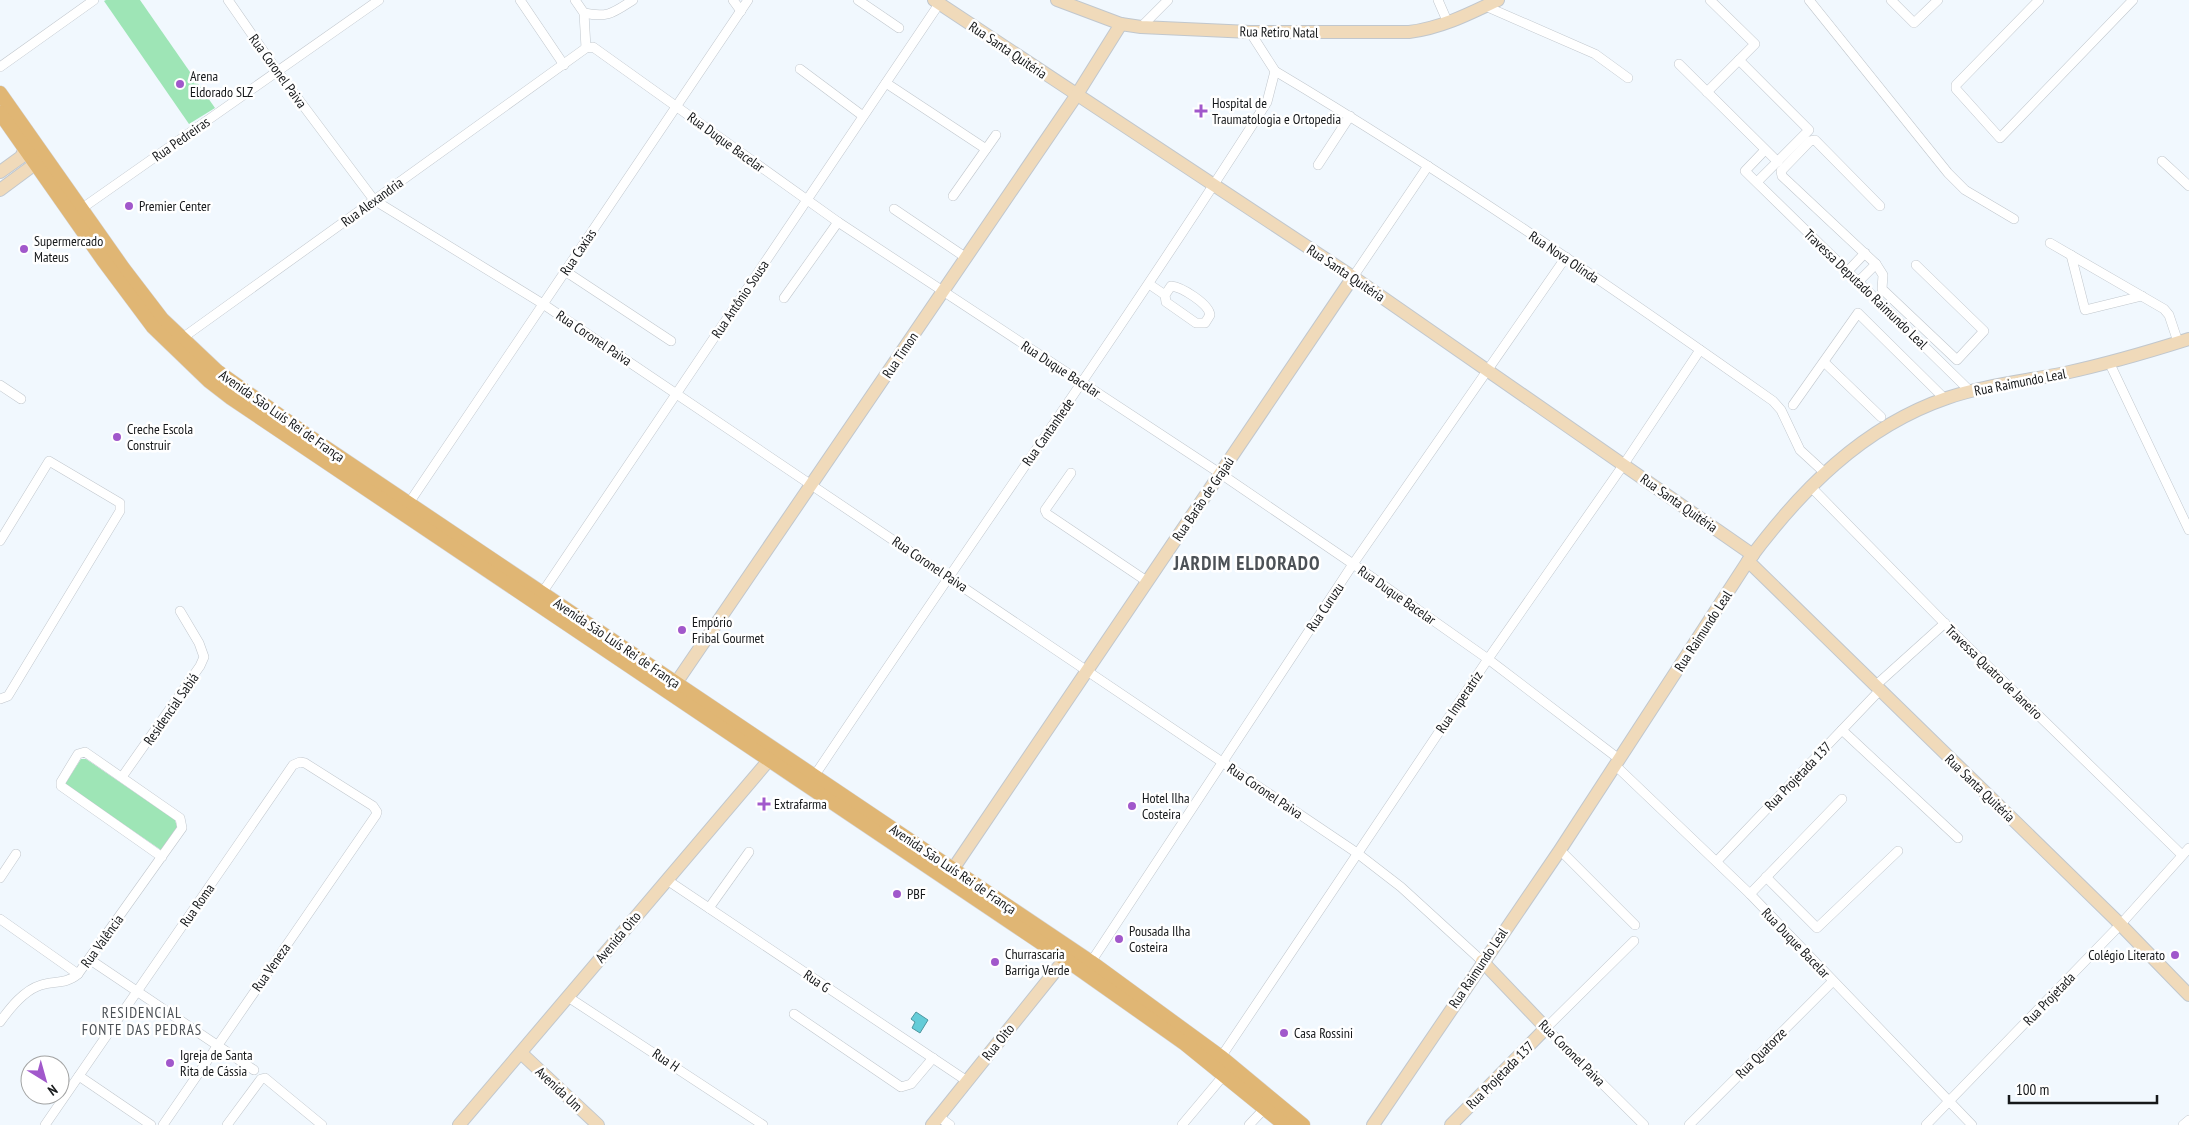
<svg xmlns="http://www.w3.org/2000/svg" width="2189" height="1125" viewBox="0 0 2189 1125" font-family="'PT Sans Narrow',sans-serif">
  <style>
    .green { fill: #9ee5b6 }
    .water { fill: #64ccd8; stroke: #4d969f }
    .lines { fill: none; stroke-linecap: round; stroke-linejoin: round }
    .street-casing { stroke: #c1c7cd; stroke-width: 10 }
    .secondary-casing { stroke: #c1c7cd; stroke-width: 14 }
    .primary-casing { stroke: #d5d5d6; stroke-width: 15 }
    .street { stroke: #fff; stroke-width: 9 }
    .secondary { stroke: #f0daba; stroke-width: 12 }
    .primary { stroke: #e0b674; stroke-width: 14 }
    .poi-dot { fill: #a158cb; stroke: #fff; stroke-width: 2 }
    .labels { text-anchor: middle; stroke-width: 5; stroke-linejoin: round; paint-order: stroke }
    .street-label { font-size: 14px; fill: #16181a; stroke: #fff }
    .poi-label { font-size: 14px; fill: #16181a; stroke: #fff; text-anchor: start }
    .neighbourhood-label { font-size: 15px; letter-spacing: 1px; fill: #4c5156; stroke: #fff }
    .district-label { font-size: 19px; font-weight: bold; letter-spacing: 1px; fill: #4c5156; stroke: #fff }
  </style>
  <rect width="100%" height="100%" fill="#f1f8fe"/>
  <g class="green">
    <polygon points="106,0 140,0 215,108 189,124 104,1"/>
    <polygon points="81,759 86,759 175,820 177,827 161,850 65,784"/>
  </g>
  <polygon class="water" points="916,1012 928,1020 920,1033 912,1028 915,1022 911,1019"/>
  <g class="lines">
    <g class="street-casing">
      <g id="street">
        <polyline points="228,0 278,72 374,200 543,304 1357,853 1401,887 1482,961"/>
        <polyline points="520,0 564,65"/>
        <polyline points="575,0 584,13 586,48"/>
        <polyline points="733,0 741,11"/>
        <polyline points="858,0 899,28"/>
        <polyline points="1438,0 1448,23"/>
        <polyline points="1809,0 1948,173 1965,190 2014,219"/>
        <polyline points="1891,0 1914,23 1938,0"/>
        <polyline points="2039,0 1956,85 1956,89 2000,138 2133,0"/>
        <polyline points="1485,6 1595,54 1628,78"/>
        <path d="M584 13C608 18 613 13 633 0"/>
        <polyline points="1141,27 1168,0"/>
        <polyline points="1739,60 1809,130 1757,182"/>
        <polyline points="1679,64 1778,162"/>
        <polyline points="0,67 94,0"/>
        <polyline points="800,69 863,116"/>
        <path d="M1275 71C1446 173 1610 286 1773 401L1781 410 1800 450 1825 473"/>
        <polyline points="886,83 986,149"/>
        <polyline points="1707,92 1755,44 1710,0"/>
        <polyline points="1765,150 1745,171 1970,391"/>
        <polyline points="2162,161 2189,186"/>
        <polyline points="1318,165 1350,116"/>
        <polyline points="953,196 996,135"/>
        <polyline points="1880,206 1815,140 1810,141 1781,171 1782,176 1876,264 1883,275 1882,289 1957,360 1984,331 1916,265"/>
        <polyline points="81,209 379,0"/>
        <polyline points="894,209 965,257"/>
        <polyline points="2050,243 2164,309 2169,315 2178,342"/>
        <polyline points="2071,255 2085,310 2142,296"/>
        <polyline points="565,271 671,341"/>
        <polyline points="1847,272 1865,253"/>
        <polyline points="1353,277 1428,166"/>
        <polyline points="1858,282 1876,264"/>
        <polyline points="1149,284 1165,295"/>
        <path d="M1171 286C1182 287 1209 304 1210 315L1205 323H1196L1166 302 1165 295Z"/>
        <polyline points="784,298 838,222"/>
        <polyline points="181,339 586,48 593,47 838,222 1221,474 1353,564 1488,659 1619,759"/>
        <polyline points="1824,362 1881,417"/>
        <polyline points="2109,362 2189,530"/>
        <polyline points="0,385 21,399"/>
        <polyline points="1793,405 1858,313 1945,399"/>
        <polyline points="1071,473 1045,510 1047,514 1148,582"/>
        <polyline points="1810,486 1960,639 2182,855"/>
        <polyline points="409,503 748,0"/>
        <polyline points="0,541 49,461 120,503 120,511 8,696 0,699"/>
        <polyline points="542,593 939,4"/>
        <polyline points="1875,686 1945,623"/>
        <polyline points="1842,730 1958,838"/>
        <polyline points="1616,766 1750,894 1972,1125"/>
        <path d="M815 775C965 550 1122 330 1267 102L1275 71 1250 32"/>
        <polyline points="122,777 200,666 204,657 199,643 180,611"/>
        <polyline points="1560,850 1635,925"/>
        <polyline points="1717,861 1880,690"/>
        <polyline points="1766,877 1817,928 1898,851"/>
        <polyline points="0,878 16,854"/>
        <polyline points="667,880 967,1081"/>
        <polyline points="1750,894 1842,799"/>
        <polyline points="709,908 749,852"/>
        <polyline points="0,919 78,974"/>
        <polyline points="1634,941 1546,1028 1644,1125"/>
        <polyline points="89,959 254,1070"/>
        <polyline points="1091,962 1353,564 1566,257"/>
        <polyline points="568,997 763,1125"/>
        <polyline points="794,1014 901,1087 911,1084 933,1058"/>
        <path d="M0 1022C10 1008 24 990 41 985 54 981 67 984 78 974L182 828 180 818 85 752 78 754 61 782V786L162 857"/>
        <polyline points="1221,1057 1488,659 1624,464 1700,350"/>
        <polyline points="79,1076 151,1125"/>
        <polyline points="939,1117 950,1125"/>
        <polyline points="45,1125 293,765 300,762 305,763 373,806 377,812 376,815 163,1125"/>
        <polyline points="227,1125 261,1079 265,1078 322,1125"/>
        <polyline points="1182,1125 1224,1075"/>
        <polyline points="1249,1125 1265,1108"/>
        <polyline points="1689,1125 1833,981"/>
        <polyline points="1926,1125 2120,925 2189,848"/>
        <polyline points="2183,1125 2189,1120"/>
      </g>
    </g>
    <g class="secondary-casing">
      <g id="secondary">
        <polyline points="934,0 1353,277 1753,555"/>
        <path d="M1057 0 1121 24 1141 27 1250 32H1409C1441 28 1469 14 1498 0"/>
        <polyline points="0,172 21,157 25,149"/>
        <polyline points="0,190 35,164 40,157"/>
        <polyline points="1748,561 2116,920 2189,995"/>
        <polyline points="676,683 1076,96 1121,24"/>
        <polyline points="953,869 1353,277"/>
        <polyline points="521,1053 598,1125"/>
        <polyline points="459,1125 769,760 771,752"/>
        <polyline points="932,1125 1065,959"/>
        <path d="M1373 1125 1560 850 1748 561C1800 491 1862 427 1947 398 1985 385 2026 381 2065 373 2107 364 2148 352 2189 339"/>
        <polyline points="1451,1125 1546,1028 1482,961"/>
      </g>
    </g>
    <g class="primary-casing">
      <g id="primary">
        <polyline points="0,93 123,268 162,319 217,371 307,435 1091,962 1221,1057 1303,1125"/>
        <polyline points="0,113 103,260 153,327 209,381 231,398 1065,959 1184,1043 1285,1125"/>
      </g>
    </g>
    <use href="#street" class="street"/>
    <use href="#secondary" class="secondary"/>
    <use href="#primary" class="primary"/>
  </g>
  <g class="poi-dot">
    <circle cx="180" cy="84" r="5"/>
    <path d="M1198.5 103.5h5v5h5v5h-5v5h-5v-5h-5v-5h5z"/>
    <circle cx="129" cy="206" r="5"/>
    <circle cx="24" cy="249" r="5"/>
    <circle cx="117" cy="437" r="5"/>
    <circle cx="682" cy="630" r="5"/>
    <path d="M761.5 796.5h5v5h5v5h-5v5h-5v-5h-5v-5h5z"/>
    <circle cx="1132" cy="806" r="5"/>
    <circle cx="897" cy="894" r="5"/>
    <circle cx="1119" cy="939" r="5"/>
    <circle cx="2175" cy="955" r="5"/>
    <circle cx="995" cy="962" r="5"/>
    <circle cx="1284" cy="1033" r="5"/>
    <circle cx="170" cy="1063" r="5"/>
  </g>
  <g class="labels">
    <g class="street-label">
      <text transform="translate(1279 32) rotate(1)" y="5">Rua Retiro Natal</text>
      <text transform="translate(1008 50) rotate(34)" y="5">Rua Santa Quitéria</text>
      <text transform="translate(278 71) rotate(54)" y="5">Rua Coronel Paiva</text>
      <text transform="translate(181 139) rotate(-35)" y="5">Rua Pedreiras</text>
      <text transform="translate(726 142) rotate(36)" y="5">Rua Duque Bacelar</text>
      <text transform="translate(372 202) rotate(-36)" y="5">Rua Alexandria</text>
      <text transform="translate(578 252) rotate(-56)" y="5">Rua Caxias</text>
      <text transform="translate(1564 257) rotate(34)" y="5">Rua Nova Olinda</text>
      <text transform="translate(1346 273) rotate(34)" y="5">Rua Santa Quitéria</text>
      <text transform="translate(1866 289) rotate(44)" y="5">Travessa Deputado Raimundo Leal</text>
      <text transform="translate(740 299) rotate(-56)" y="5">Rua Antônio Sousa</text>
      <text transform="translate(594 338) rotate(34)" y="5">Rua Coronel Paiva</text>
      <text transform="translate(900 355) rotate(-56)" y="5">Rua Timon</text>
      <text transform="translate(1061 369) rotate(33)" y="5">Rua Duque Bacelar</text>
      <text transform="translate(2020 382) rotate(-11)" y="5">Rua Raimundo Leal</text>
      <text transform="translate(282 416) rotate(35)" y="5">Avenida São Luís Rei de França</text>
      <text transform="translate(1048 432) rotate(-55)" y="5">Rua Cantanhede</text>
      <text transform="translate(1203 499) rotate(-56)" y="5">Rua Barão de Grajaú</text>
      <text transform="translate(1679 503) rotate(35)" y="5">Rua Santa Quitéria</text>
      <text transform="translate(930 564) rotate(34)" y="5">Rua Coronel Paiva</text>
      <text transform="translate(1397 595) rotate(35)" y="5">Rua Duque Bacelar</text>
      <text transform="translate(1325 607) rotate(-56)" y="5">Rua Curuzu</text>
      <text transform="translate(1703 631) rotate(-57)" y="5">Rua Raimundo Leal</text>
      <text transform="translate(617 643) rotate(34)" y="5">Avenida São Luís Rei de França</text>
      <text transform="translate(1994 672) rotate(44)" y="5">Travessa Quatro de Janeiro</text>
      <text transform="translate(1459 702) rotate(-56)" y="5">Rua Imperatriz</text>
      <text transform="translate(171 709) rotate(-55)" y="5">Residencial Sabiá</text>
      <text transform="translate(1798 776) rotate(-46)" y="5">Rua Projetada 137</text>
      <text transform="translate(1980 788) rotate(44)" y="5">Rua Santa Quitéria</text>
      <text transform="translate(1265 791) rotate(34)" y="5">Rua Coronel Paiva</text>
      <text transform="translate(953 869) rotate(34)" y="5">Avenida São Luís Rei de França</text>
      <text transform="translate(197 905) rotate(-55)" y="5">Rua Roma</text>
      <text transform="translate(618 937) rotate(-50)" y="5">Avenida Oito</text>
      <text transform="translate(102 941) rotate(-54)" y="5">Rua Valência</text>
      <text transform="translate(1796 943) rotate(46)" y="5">Rua Duque Bacelar</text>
      <text transform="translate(271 967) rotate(-55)" y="5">Rua Veneza</text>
      <text transform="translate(1478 968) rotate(-56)" y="5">Rua Raimundo Leal</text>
      <text transform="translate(817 981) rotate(34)" y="5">Rua G</text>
      <text transform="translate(2049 999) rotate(-46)" y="5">Rua Projetada</text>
      <text transform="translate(998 1042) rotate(-51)" y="5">Rua Oito</text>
      <text transform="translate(1572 1053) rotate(45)" y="5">Rua Coronel Paiva</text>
      <text transform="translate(1761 1053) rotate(-45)" y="5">Rua Quatorze</text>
      <text transform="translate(666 1060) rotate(34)" y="5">Rua H</text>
      <text transform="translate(1500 1075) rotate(-45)" y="5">Rua Projetada 137</text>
      <text transform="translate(559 1089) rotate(43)" y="5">Avenida Um</text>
    </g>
    <g class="poi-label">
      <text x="190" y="81">Arena<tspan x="190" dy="16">Eldorado SLZ</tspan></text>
      <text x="1212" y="108">Hospital de<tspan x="1212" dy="16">Traumatologia e Ortopedia</tspan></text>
      <text x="139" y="211">Premier Center</text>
      <text x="34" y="246">Supermercado<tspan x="34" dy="16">Mateus</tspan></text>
      <text x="127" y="434">Creche Escola<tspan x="127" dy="16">Construir</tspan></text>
      <text x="692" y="627">Empório<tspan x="692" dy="16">Fribal Gourmet</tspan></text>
      <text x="1142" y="803">Hotel Ilha<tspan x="1142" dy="16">Costeira</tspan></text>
      <text x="774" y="809">Extrafarma</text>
      <text x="907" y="899">PBF</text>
      <text x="1129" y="936">Pousada Ilha<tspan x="1129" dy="16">Costeira</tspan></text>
      <text x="1005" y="959">Churrascaria<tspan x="1005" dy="16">Barriga Verde</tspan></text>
      <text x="2165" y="960" text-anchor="end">Colégio Literato</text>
      <text x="1294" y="1038">Casa Rossini</text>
      <text x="180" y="1060">Igreja de Santa<tspan x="180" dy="16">Rita de Cássia</tspan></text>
    </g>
    <g class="neighbourhood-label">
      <text x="142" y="1018">RESIDENCIAL<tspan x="142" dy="17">FONTE DAS PEDRAS</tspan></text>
    </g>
    <g class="district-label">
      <text x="1247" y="570">JARDIM ELDORADO</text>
    </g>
  </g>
  <g transform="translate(45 1080) rotate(143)"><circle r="24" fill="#ffffff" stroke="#a2a3a3"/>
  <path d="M0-4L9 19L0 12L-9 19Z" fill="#a158cb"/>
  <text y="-8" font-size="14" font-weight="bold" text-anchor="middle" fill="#16181a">N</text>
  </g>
  <path d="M2009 1095v8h148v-8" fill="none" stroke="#16181a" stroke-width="2.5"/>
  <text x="2016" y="1095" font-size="15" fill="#16181a" stroke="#ffffff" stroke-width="4" paint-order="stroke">100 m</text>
</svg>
